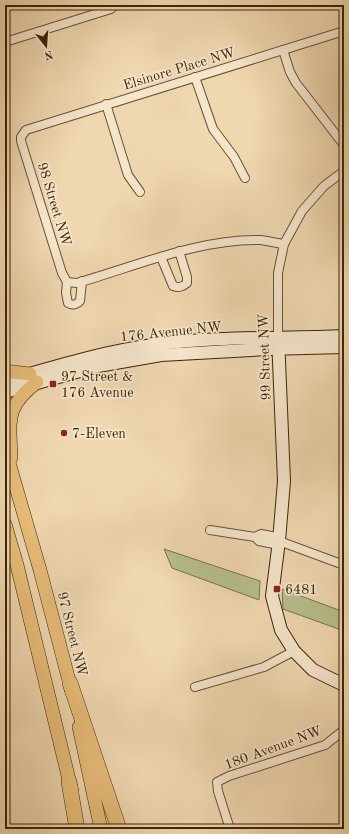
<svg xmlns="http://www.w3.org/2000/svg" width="349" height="834" viewBox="0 0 349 834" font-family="'Old Standard TT',serif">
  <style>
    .green { fill: #b7be8c; stroke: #7a724a }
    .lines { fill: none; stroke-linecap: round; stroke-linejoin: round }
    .street-casing { stroke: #695231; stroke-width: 10 }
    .secondary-casing { stroke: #3c2507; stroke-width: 14 }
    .primary-casing { stroke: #3c2507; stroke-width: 14 }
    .highway-casing { stroke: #3c2507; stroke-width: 16 }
    .street { stroke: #f5e5cc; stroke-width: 8 }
    .secondary { stroke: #f5e5cc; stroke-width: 12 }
    .primary { stroke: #e8bc78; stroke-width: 13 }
    .highway { stroke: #e8bc78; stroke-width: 15 }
    .poi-dot { fill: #8f2418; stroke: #f5e5cc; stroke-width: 1.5 }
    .labels { text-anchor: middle; stroke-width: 3.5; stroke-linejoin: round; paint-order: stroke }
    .street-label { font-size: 14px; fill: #3c2507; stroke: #f5e5cc }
    .poi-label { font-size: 14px; fill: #3c2507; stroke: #f5e5cc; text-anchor: start }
  </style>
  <rect width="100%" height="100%" fill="#efd7b0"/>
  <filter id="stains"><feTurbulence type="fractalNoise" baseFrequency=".005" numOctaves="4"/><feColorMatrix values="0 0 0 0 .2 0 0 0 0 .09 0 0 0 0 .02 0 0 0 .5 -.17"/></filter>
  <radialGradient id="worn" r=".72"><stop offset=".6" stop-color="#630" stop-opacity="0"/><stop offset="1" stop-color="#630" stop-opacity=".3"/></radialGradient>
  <g class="green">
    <polygon points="164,549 260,581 259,600 172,568"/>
    <polygon points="282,589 344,612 344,631 283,609"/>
  </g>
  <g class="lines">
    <g class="street-casing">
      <g id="street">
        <polyline points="5,42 111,9 114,5"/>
        <polyline points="283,50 290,72 296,83 344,145"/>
        <polyline points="195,77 213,129 234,157 245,178"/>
        <polyline points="106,104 128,175 140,192"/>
        <path d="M161 257 173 286C179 288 182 287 187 283V277L179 251"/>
        <polyline points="67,282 62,273 21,141 21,137 26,130 344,31"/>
        <path d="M67 282 77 283C137 266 197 239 260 240 268 241 276 243 284 244"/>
        <path d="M67 282 66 293 68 303C73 306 76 305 80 301L82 281"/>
        <polyline points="278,337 278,273 284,244 302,211 324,186 344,171"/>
        <polyline points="210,530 255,537 261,534 277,537 279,541"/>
        <polyline points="255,537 259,541 274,544 279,541"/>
        <polyline points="279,541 344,565"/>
        <polyline points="195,687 264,667 294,651"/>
        <polyline points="230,829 218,791 217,782 229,776 325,745 344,730"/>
      </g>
    </g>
    <g class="secondary-casing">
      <g id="secondary">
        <polyline points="278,337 284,481 279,541 272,596 281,630 294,651 313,670 344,685"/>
        <path d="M5 381C54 367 102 352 153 345 216 336 280 339 344 336"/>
        <polyline points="5,392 98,366 161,355 267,349 344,347"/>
      </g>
    </g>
    <g class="primary-casing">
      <g id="primary">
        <polyline points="5,371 30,374"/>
        <polyline points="5,449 40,570 72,692"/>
        <path d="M11 458C10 420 4 408 37 382"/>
        <polyline points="5,524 17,565 72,792"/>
        <polyline points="79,727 101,829"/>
      </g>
    </g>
    <g class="highway-casing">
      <g id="highway">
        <polyline points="70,683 119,829"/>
        <polyline points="69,782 77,829"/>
      </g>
    </g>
    <use href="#street" class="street"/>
    <use href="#secondary" class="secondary"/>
    <use href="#primary" class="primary"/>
    <use href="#highway" class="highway"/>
  </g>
  <g class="poi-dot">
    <rect x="49" y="380" width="8" height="8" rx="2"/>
    <circle cx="64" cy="433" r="4"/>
    <rect x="273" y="585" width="8" height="8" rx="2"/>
  </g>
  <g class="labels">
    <g class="street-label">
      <text transform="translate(179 68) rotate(-17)" y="5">Elsinore Place NW</text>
      <text transform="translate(55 204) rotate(73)" y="5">98 Street NW</text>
      <text transform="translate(171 331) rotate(-6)" y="5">176 Avenue NW</text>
      <text transform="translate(264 357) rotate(-92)" y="5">99 Street NW</text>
      <text transform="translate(73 634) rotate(76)" y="5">97 Street NW</text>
      <text transform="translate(273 747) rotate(-20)" y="5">180 Avenue NW</text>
    </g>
    <g class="poi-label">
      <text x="61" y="381">97 Street &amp;<tspan x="61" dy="16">176 Avenue</tspan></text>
      <text x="72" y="438">7-Eleven</text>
      <text x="285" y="594">6481</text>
    </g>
  </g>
  <rect width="349" height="834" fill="none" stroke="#efd7b0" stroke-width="20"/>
  <rect x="6" y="6" width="337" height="822" fill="none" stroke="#3c2507" stroke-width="2"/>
  <rect x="10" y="10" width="329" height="814" fill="none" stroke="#3c2507"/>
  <g transform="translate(46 46) rotate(163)" stroke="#f5e5cc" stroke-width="3" paint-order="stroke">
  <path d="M0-3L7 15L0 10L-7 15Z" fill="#3c2507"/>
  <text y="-6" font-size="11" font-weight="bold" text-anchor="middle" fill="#3c2507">N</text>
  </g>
  <rect width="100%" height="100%" filter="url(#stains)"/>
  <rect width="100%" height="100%" fill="url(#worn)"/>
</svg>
